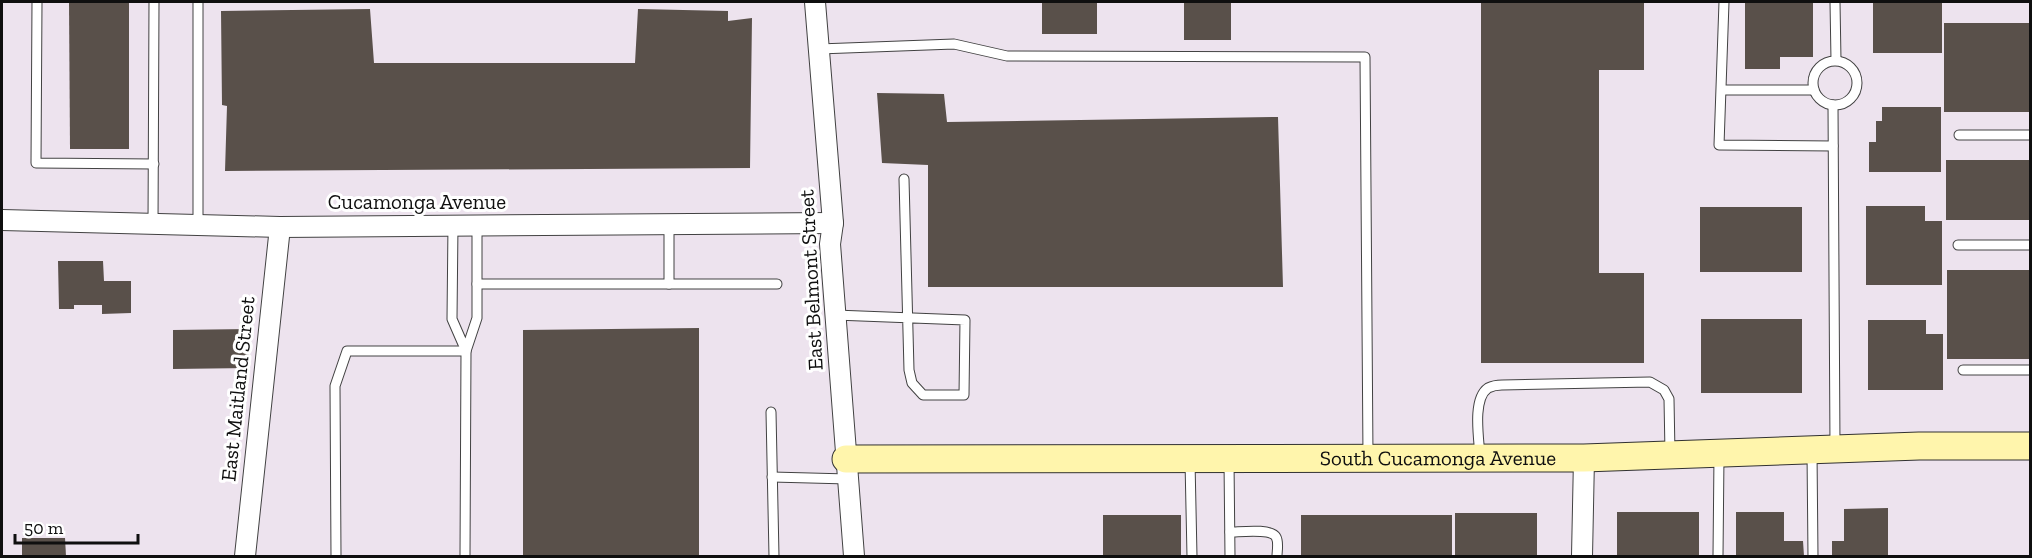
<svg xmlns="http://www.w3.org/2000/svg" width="2032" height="558" viewBox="0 0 2032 558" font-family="'Zilla Slab',serif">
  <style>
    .industrial { fill: #ede3ee }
    .building { fill: #59504a }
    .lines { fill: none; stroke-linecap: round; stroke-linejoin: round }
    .lane-casing { stroke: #424242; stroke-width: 11 }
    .street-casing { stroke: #424242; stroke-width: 22 }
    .secondary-casing { stroke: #313131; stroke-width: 29 }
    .lane { stroke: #fff; stroke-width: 9 }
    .street { stroke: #fff; stroke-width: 20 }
    .secondary { stroke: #fff5ac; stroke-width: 27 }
    .labels { text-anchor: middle; stroke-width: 6; stroke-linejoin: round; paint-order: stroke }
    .street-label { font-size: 21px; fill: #0f0f0f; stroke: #fff }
  </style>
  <rect width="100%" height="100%" fill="#fffcf1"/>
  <rect class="industrial" x="2" y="2" width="2028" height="554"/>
  <g class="building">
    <polygon points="69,2 129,2 129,149 70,149"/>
    <rect x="1042" y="2" width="55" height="32"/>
    <rect x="1184" y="2" width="47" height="38"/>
    <polygon points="1481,2 1644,2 1644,70 1599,70 1599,273 1644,273 1644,363 1481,363"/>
    <polygon points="1745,2 1813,2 1813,57 1780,57 1780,69 1745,69"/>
    <rect x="1873" y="2" width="69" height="51"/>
    <polygon points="370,9 374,63 635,63 638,9 728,11 728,21 752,18 750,168 225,171 227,106 222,105 221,11"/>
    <rect x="1944" y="23" width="86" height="89"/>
    <polygon points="877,93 944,94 947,122 1278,117 1283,287 928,287 928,165 882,163"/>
    <polygon points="1882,107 1941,107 1941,172 1869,172 1869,142 1876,142 1876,121 1882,121"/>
    <rect x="1946" y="160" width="84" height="60"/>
    <polygon points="1866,206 1925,206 1925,221 1942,221 1942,285 1866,285"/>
    <rect x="1700" y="207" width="102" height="65"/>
    <polygon points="58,261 103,261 104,281 131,281 131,313 102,314 102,305 74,305 74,309 59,309"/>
    <rect x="1947" y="270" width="83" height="89"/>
    <rect x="1701" y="319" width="101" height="74"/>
    <polygon points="1868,320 1926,320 1926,334 1943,334 1943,390 1868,390"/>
    <polygon points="699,328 699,556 523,556 523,330"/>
    <polygon points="249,329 249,368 173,369 173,330"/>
    <polygon points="1888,508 1888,556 1832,556 1832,541 1844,541 1844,509"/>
    <rect x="1617" y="512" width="82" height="44"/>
    <polygon points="1736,512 1784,512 1784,541 1803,541 1804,556 1736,556"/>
    <rect x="1455" y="513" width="82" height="43"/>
    <rect x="1103" y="515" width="78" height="41"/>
    <rect x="1301" y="515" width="151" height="41"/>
    <polygon points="22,538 65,538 66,556 22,556"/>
  </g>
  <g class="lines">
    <g class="lane-casing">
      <g id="lane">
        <polyline points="37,2 36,163 154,164"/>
        <polyline points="198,2 198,225"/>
        <polyline points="1724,2 1719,145 1833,146"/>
        <polyline points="1835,2 1836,60"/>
        <polyline points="819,49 954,44 1007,56 1365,57 1368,456"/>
        <circle cx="1835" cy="83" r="22"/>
        <polyline points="1722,90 1814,90"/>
        <polyline points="1833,105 1835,447"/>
        <polyline points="1959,135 2030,135"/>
        <polyline points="153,224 154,2"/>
        <polyline points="669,224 669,284"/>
        <polyline points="453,225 452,319 466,351 477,318 477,225"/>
        <polyline points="1958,245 2030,245"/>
        <polyline points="477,284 777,284"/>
        <polyline points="835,315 965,320 964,395 923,395 912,383 909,370 904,179"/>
        <polyline points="1963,370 2030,370"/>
        <polyline points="771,412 774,556"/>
        <polyline points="1812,452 1813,556"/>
        <path d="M1480 456C1479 439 1472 399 1488 388 1492 386 1498 385 1502 385L1650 382 1664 390 1669 399 1670 453"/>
        <polyline points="1190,461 1192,556"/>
        <polyline points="1229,461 1230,556"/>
        <polyline points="772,477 848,479"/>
        <path d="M1230 532C1240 532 1271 528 1276 537 1279 542 1277 551 1277 556"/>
        <polyline points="336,556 335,386 347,351 466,351 465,556"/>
        <polyline points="1718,556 1719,456"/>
      </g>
    </g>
    <g class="street-casing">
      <g id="street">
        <polyline points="815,2 833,223 830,244 854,556"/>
        <polyline points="2,220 280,227 833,223"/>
        <polyline points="245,556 280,227"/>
        <polyline points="1582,556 1584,458"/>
      </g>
    </g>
    <g class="secondary-casing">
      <g id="secondary">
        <path id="s1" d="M846 459 1584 458 1919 446H2030"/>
      </g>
    </g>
    <use href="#lane" class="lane"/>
    <use href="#street" class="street"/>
    <use href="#secondary" class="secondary"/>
  </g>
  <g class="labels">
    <g class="street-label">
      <text x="417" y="209">Cucamonga Avenue</text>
      <text transform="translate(811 280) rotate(-93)" y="7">East Belmont Street</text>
      <text transform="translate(238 389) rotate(-84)" y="7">East Maitland Street</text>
      <text dy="7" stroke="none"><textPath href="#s1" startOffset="592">South Cucamonga Avenue</textPath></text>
    </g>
  </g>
  <rect width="2032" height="558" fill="none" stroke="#0f0f0f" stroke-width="6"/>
  <path d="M15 534v9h123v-9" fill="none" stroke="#0f0f0f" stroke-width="3"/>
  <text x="24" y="534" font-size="18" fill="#0f0f0f" stroke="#ffffff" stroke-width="4.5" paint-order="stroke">50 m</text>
</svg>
